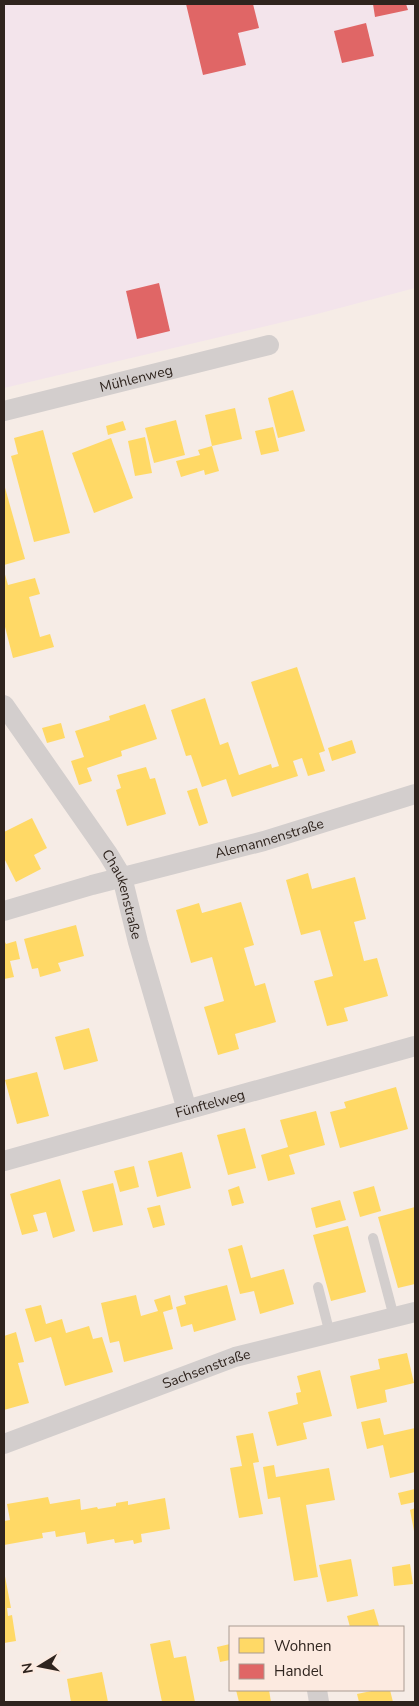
<svg xmlns="http://www.w3.org/2000/svg" width="419" height="1706" viewBox="0 0 419 1706" font-family="'Nunito Sans',sans-serif">
  <style>
    .commercial { fill: #f3e4eb }
    .homes { fill: #ffd966 }
    .shops { fill: #e06666 }
    .lines { fill: none; stroke-linecap: round; stroke-linejoin: round }
    .service { stroke: #d3cecd; stroke-width: 10 }
    .minor { stroke: #d3cecd; stroke-width: 20 }
    .labels { text-anchor: middle; stroke-width: 5; stroke-linejoin: round; paint-order: stroke }
    .street-label { font-size: 14px; fill: #2f241e; stroke: #fceae0 }
  </style>
  <rect width="100%" height="100%" fill="#f6ece6"/>
  <polygon class="commercial" points="4,4 415,4 415,288 317,314 4,388"/>
  <g class="homes">
    <polygon points="293,390 305,431 278,438 268,398"/>
    <polygon points="235,408 242,439 212,446 205,415"/>
    <polygon points="176,420 185,455 154,463 145,428"/>
    <polygon points="123,421 126,430 108,435 106,426"/>
    <polygon points="273,427 279,451 261,455 255,431"/>
    <polygon points="43,430 70,533 34,542 11,456 18,454 14,438"/>
    <polygon points="145,437 152,473 135,476 128,441"/>
    <polygon points="111,438 133,498 94,513 72,453"/>
    <polygon points="212,446 219,471 205,475 204,470 181,477 176,461 200,455 198,450"/>
    <polygon points="4,484 25,559 4,565"/>
    <polygon points="4,571 8,585 35,578 40,594 29,597 40,637 50,634 54,647 13,658 4,623"/>
    <polygon points="297,667 325,751 319,753 325,771 308,776 302,758 293,761 298,776 232,797 226,779 202,787 191,755 186,756 171,710 205,698 220,745 228,742 239,775 271,764 272,768 279,766 251,682"/>
    <polygon points="145,704 157,739 121,751 122,756 87,768 92,781 79,785 71,761 84,757 75,731 110,720 109,716"/>
    <polygon points="61,723 65,738 47,743 42,728"/>
    <polygon points="352,740 356,753 332,761 328,748"/>
    <polygon points="146,767 150,779 155,778 166,814 127,826 116,790 121,788 117,775"/>
    <polygon points="197,788 208,823 199,826 187,791"/>
    <polygon points="32,818 47,848 34,855 41,869 16,882 4,858 4,832"/>
    <polygon points="308,873 312,889 355,877 366,919 354,922 364,961 377,958 388,996 344,1008 348,1021 327,1026 314,981 333,976 320,930 301,935 286,880"/>
    <polygon points="241,902 254,945 244,948 255,986 265,983 276,1022 235,1034 239,1049 218,1055 204,1007 224,1001 212,957 191,963 176,910 199,903 202,913"/>
    <polygon points="76,925 84,956 58,963 61,971 40,977 38,968 32,969 24,939"/>
    <polygon points="4,940 6,944 16,941 20,959 10,961 14,977 4,979"/>
    <polygon points="89,1028 98,1061 64,1070 55,1037"/>
    <polygon points="37,1072 49,1116 17,1124 5,1080"/>
    <polygon points="396,1087 408,1129 340,1148 330,1112 346,1108 344,1102"/>
    <polygon points="316,1111 325,1145 289,1155 295,1174 268,1181 261,1155 288,1147 280,1120"/>
    <polygon points="245,1128 256,1168 228,1175 217,1135"/>
    <polygon points="182,1152 191,1188 157,1197 148,1161"/>
    <polygon points="134,1166 139,1187 120,1192 114,1171"/>
    <polygon points="60,1179 75,1231 53,1238 46,1212 33,1215 38,1231 22,1235 10,1194"/>
    <polygon points="113,1183 123,1225 93,1232 82,1191"/>
    <polygon points="239,1186 244,1203 232,1206 228,1190"/>
    <polygon points="374,1186 381,1211 360,1217 353,1192"/>
    <polygon points="340,1200 346,1220 316,1228 311,1208"/>
    <polygon points="160,1205 165,1225 153,1228 147,1208"/>
    <polygon points="415,1207 415,1284 398,1288 378,1217"/>
    <polygon points="348,1226 366,1292 331,1301 313,1235"/>
    <polygon points="242,1245 251,1278 284,1269 294,1304 260,1314 254,1291 240,1294 228,1249"/>
    <polygon points="227,1285 236,1320 194,1332 192,1324 181,1327 176,1307 186,1304 184,1296"/>
    <polygon points="136,1295 141,1316 158,1311 154,1300 170,1295 173,1309 163,1312 173,1349 124,1362 119,1341 110,1343 101,1303"/>
    <polygon points="41,1305 46,1324 62,1319 66,1333 89,1326 93,1339 102,1337 113,1372 65,1386 51,1337 35,1342 25,1309"/>
    <polygon points="16,1332 24,1362 18,1363 29,1403 4,1410 4,1336"/>
    <polygon points="407,1353 414,1383 385,1390 387,1402 357,1409 350,1376 380,1369 378,1359"/>
    <polygon points="320,1370 332,1416 303,1423 307,1439 277,1446 268,1412 298,1404 296,1393 301,1392 297,1376"/>
    <polygon points="380,1418 384,1435 415,1428 415,1472 390,1478 383,1445 367,1449 361,1422"/>
    <polygon points="253,1433 259,1462 253,1463 263,1514 239,1518 230,1468 242,1466 236,1436"/>
    <polygon points="274,1465 276,1477 329,1468 335,1500 306,1505 318,1577 294,1581 280,1497 268,1499 263,1467"/>
    <polygon points="415,1489 415,1502 401,1505 398,1493"/>
    <polygon points="48,1497 50,1504 80,1499 81,1510 97,1507 98,1509 116,1506 116,1503 128,1501 128,1505 165,1498 170,1529 141,1534 142,1542 134,1544 133,1540 115,1543 114,1539 87,1544 85,1532 56,1537 55,1531 42,1533 43,1538 4,1545 4,1521 10,1520 7,1504"/>
    <polygon points="415,1508 415,1531 414,1531 410,1510"/>
    <polygon points="351,1559 358,1596 327,1602 319,1565"/>
    <polygon points="410,1564 413,1584 394,1586 392,1567"/>
    <polygon points="4,1571 11,1608 7,1608 8,1616 12,1615 16,1641 4,1643"/>
    <polygon points="374,1609 379,1626 350,1627 347,1616"/>
    <polygon points="170,1640 174,1658 186,1656 195,1702 162,1702 150,1644"/>
    <polygon points="230,1644 230,1660 220,1662 217,1647"/>
    <polygon points="102,1672 108,1702 71,1702 67,1679"/>
    <polygon points="236,1690 269,1690 271,1702 239,1702"/>
    <polygon points="376,1690 390,1690 393,1702 359,1702 357,1694"/>
  </g>
  <g class="shops">
    <polygon points="186,4 253,4 259,28 238,33 246,65 203,75"/>
    <polygon points="373,4 406,4 408,10 375,17"/>
    <polygon points="366,23 374,56 342,63 334,31"/>
    <polygon points="159,283 170,331 137,339 126,291"/>
  </g>
  <g class="lines">
    <g class="service">
      <polyline points="373,1238 394,1317"/>
      <polyline points="318,1287 330,1334"/>
    </g>
    <g class="minor">
      <path id="s1" d="M4 411 269 345"/>
      <path id="s2" d="M4 705 108 854 122 877 138 942 187 1110"/>
      <path id="s3" d="M4 911 92 885 264 841 415 794"/>
      <path id="s4" d="M4 1161 415 1046"/>
      <path id="s5" d="M4 1444 235 1357 415 1312"/>
      <polyline points="317,1690 319,1702"/>
    </g>
  </g>
  <g class="labels">
    <g class="street-label">
      <text dy="5" stroke="none"><textPath href="#s1" startOffset="136">Mühlenweg</textPath></text>
      <text dy="5" stroke="none"><textPath href="#s3" startOffset="275">Alemannenstraße</textPath></text>
      <text dy="5" stroke="none"><textPath href="#s2" startOffset="225">Chaukenstraße</textPath></text>
      <text dy="5" stroke="none"><textPath href="#s4" startOffset="214">Fünftelweg</textPath></text>
      <text dy="5" stroke="none"><textPath href="#s5" startOffset="216">Sachsenstraße</textPath></text>
    </g>
  </g>
  <rect width="419" height="1706" fill="none" stroke="#2f241e" stroke-width="10"/>
  <rect x="229" y="1626" width="175" height="65" fill="#fceae0" stroke="#aa9b92"/>
  <rect x="239" y="1638" width="25" height="15" fill="#ffd966" stroke="#aa9b92"/>
  <text x="274" y="1651" font-size="15" fill="#2f241e">Wohnen</text>
  <rect x="239" y="1664" width="25" height="15" fill="#e06666" stroke="#aa9b92"/>
  <text x="274" y="1676" font-size="15" fill="#2f241e">Handel</text>
  <g transform="translate(40 1666) rotate(260)" stroke="#fceae0" stroke-width="4" paint-order="stroke">
  <path d="M0-4L9 19L0 12L-9 19Z" fill="#2f241e"/>
  <text y="-8" font-size="14" font-weight="bold" text-anchor="middle" fill="#2f241e">N</text>
  </g>
</svg>
